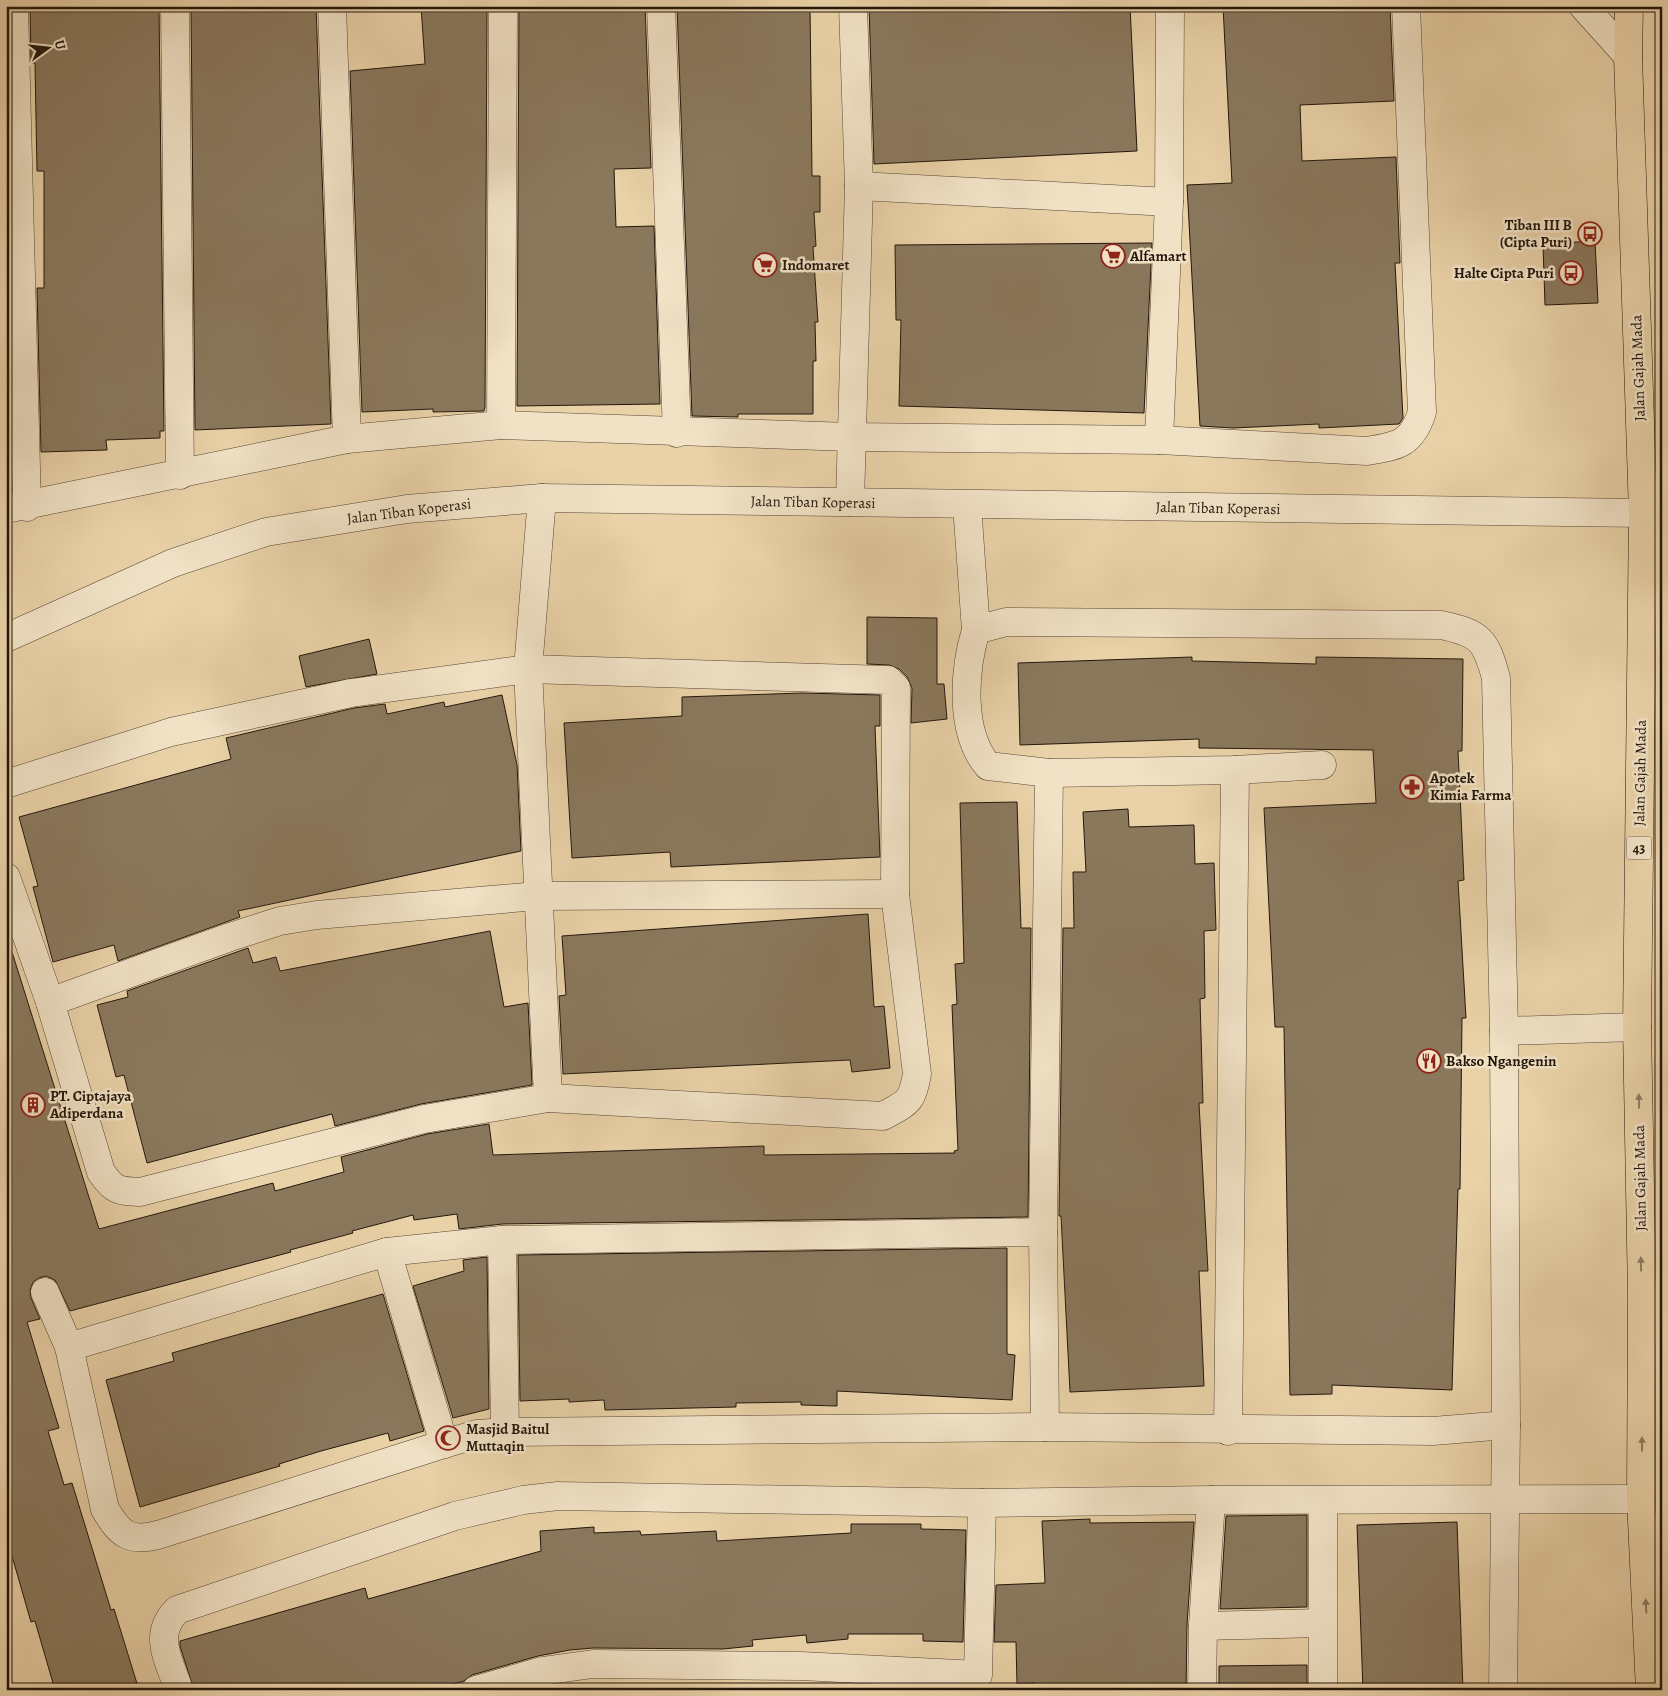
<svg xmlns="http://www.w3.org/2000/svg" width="1668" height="1696" viewBox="0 0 1668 1696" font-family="Alegreya,serif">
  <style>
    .building { fill: #8a785d; stroke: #23170c }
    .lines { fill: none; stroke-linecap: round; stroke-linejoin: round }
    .minor-casing { stroke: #554633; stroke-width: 29 }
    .highway-casing { stroke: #23170c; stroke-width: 29 }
    .minor { stroke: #f1e2c6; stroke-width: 28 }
    .highway { stroke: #ead2a8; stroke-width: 28 }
    .oneway { fill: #907e62 }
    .labels { text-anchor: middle; stroke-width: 5; stroke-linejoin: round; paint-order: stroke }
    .shield { fill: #f1e2c6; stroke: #615444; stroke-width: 1 }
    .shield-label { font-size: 14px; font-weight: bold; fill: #23170c }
    .poi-label { font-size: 15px; font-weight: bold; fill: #23170c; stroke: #f1e2c6; text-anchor: start }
    .street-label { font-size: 15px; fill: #23170c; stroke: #f1e2c6 }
  </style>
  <rect width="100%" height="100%" fill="#ead2a8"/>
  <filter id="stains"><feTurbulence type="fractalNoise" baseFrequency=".004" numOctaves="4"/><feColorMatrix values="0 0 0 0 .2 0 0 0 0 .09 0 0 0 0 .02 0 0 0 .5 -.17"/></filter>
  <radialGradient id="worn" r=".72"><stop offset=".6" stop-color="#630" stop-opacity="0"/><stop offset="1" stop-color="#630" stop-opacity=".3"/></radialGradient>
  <g class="building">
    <polygon points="30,6 159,6 164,431 160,431 160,438 106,440 107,450 41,452 37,288 44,288 44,171 37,171 35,63 31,63"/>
    <polygon points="191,6 316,6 331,424 195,430"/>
    <polygon points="421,6 461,6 462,12 487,10 485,407 484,411 433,412 433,409 362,412 350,71 425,64"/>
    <polygon points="519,6 645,6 651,168 614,169 616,227 654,226 660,404 517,406"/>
    <polygon points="677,6 810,6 812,176 820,176 820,212 814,212 816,246 813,247 818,322 815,322 816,361 813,361 813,414 738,414 738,417 692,416"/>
    <polygon points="869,6 1130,6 1137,151 874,164"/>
    <polygon points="1223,6 1390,6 1394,101 1300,105 1302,161 1396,157 1400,263 1395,263 1403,418 1399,424 1319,428 1319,424 1233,428 1200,426 1187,185 1232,183"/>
    <polygon points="1595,241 1598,303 1545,305 1543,244"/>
    <polygon points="1152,243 1144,413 899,406 901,320 896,320 895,245"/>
    <polygon points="6,310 10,453 6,453"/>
    <polygon points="867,617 937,618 937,684 944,684 947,719 911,723 912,688 907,677 899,669 889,665 867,664"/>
    <polygon points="369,639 377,674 306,687 299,656"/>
    <polygon points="1192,657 1192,661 1316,664 1316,657 1463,659 1462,751 1458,751 1464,880 1458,881 1466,1018 1462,1018 1460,1189 1458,1189 1452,1390 1332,1385 1332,1394 1290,1395 1284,1027 1275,1027 1264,808 1376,803 1373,750 1199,748 1199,739 1020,745 1018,663"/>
    <polygon points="802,693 880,695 880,726 875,726 880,857 671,867 670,852 572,858 564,723 682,716 682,697"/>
    <polygon points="502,695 517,765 521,851 238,911 240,917 118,961 114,945 53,962 33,887 38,886 19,817 231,759 226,738 354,708 385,704 387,714 444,702 445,707"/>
    <polygon points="1017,802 1021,928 1031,928 1028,1217 502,1224 459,1229 457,1214 414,1220 413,1215 352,1231 353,1233 290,1250 291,1252 70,1311 55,1280 46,1276 39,1278 33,1282 30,1290 31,1298 40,1319 27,1322 59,1428 48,1431 64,1485 72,1483 111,1610 114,1609 139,1690 55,1690 35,1621 31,1622 12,1556 6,1557 6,953 12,952 99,1229 273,1183 275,1191 344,1172 341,1157 427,1134 489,1124 493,1155 764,1146 764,1155 955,1153 954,1151 958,1150 952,1005 957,1004 955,964 964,963 960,803"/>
    <polygon points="1128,809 1129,827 1194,825 1195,864 1214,863 1216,930 1204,931 1205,998 1200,999 1203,1103 1199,1103 1208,1271 1199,1271 1204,1386 1070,1392 1061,1216 1059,1216 1063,928 1074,928 1073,872 1086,872 1083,812"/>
    <polygon points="868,914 874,1007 884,1006 890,1068 852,1072 850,1060 563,1074 559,996 566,995 562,936"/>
    <polygon points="490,931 504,1007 528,1003 532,1085 421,1104 335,1126 332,1114 147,1163 124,1075 116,1077 97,1005 128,997 127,991 248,948 253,963 276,957 280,971"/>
    <polygon points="1007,1248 1007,1354 1015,1355 1012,1400 837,1391 837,1406 801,1405 801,1402 736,1403 736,1407 605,1410 604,1400 569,1402 569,1399 520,1401 518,1255"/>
    <polygon points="487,1257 489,1409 453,1418 413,1286 464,1271 463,1260"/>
    <polygon points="383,1294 424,1431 390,1441 388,1433 321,1451 279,1464 280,1466 140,1507 106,1380 174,1361 172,1353"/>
    <polygon points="1307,1515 1307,1607 1220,1609 1226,1516"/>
    <polygon points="1090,1519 1090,1523 1194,1522 1187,1625 1186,1690 1034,1690 1034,1683 1017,1684 1016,1642 994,1642 996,1585 1045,1583 1042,1521"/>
    <polygon points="1457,1522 1463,1690 1363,1690 1357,1525"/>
    <polygon points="851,1524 921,1524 921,1529 966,1530 963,1642 923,1641 923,1634 848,1634 848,1639 807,1643 806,1635 752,1640 753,1646 723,1649 593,1648 570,1650 538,1656 472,1675 464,1681 432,1690 194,1690 180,1646 180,1641 365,1588 368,1599 541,1551 540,1531 594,1527 594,1533 640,1531 641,1535 716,1531 717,1541 851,1533"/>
    <polygon points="1307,1665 1307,1690 1219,1690 1219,1666"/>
  </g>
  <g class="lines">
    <g class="minor-casing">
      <g id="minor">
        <polyline points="14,6 27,507"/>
        <polyline points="175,6 180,475"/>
        <polyline points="332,6 347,439"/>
        <polyline points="661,6 677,433"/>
        <polyline points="1583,6 1628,56"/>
        <polyline points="859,186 1169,202"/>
        <polyline points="501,425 503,6"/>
        <polyline points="1159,440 1169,202 1170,6"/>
        <polyline points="542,498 528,669 548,1098"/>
        <polyline points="850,502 859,186 853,6"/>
        <polyline points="967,505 976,630"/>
        <path d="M6 509 347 439 501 425 851 437 1159 440 1367 451C1398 446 1412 444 1422 412L1406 6"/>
        <polyline points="6,638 173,563 266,532 407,509 542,498 1643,513"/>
        <path d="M1322 765 1235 770 1049 773 988 766C959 732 964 670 976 630L1006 622 1441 625C1480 633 1486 640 1496 678L1504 1031 1506 1425 1503 1690"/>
        <path d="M6 784 171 732 351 693 528 669 888 680 896 688 895 894 917 1074C912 1103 908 1102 883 1116L548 1098 424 1119 140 1192C118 1191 114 1191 101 1172L50 1002 6 877"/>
        <polyline points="50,1002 230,937 280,921 317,915 537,896 895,894"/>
        <polyline points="1504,1031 1637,1027"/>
        <polyline points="502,1240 505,1432"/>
        <polyline points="387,1252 444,1444"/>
        <path d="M45 1292 69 1347 105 1509C120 1535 130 1543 161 1534L444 1444 477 1434 505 1432 1045 1427 1433 1431 1506 1425"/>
        <polyline points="69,1347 387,1252 502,1240 1043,1232"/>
        <polyline points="1045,1427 1043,1232 1049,773"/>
        <polyline points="1228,1431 1235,770"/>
        <polyline points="1203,1626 1322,1623"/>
        <path d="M179 1690C169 1660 152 1635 177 1610L455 1516 523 1500 558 1496 982 1503 1211 1500 1641 1499"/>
        <polyline points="476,1690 542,1671 593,1664 801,1666 978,1675 982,1503"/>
        <polyline points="1202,1690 1203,1626 1211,1500"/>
        <polyline points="1323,1690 1323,1500"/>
      </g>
    </g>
    <g class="highway-casing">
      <polyline id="highway" points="1629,6 1628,56 1643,513 1637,1027 1642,1294 1641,1499 1650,1690"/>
    </g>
    <use href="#minor" class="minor"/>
    <use href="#highway" class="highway"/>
  </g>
  <defs><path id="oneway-solid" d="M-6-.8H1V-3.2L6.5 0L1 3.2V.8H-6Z" transform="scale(1.25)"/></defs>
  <g class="oneway">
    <use href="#oneway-solid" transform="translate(1639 1101) rotate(-91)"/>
    <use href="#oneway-solid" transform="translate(1641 1264) rotate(-91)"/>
    <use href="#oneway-solid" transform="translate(1642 1444) rotate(-90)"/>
    <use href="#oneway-solid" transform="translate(1646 1606) rotate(-93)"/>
  </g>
  <defs>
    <g id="bus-ring" transform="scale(1.25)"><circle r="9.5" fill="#f1e2c6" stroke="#8f2418" stroke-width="1.5"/><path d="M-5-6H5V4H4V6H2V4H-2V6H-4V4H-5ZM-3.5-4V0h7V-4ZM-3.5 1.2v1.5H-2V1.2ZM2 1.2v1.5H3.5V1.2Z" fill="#8f2418"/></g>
    <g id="supermarket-ring" transform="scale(1.25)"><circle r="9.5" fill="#f1e2c6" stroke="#8f2418" stroke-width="1.5"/><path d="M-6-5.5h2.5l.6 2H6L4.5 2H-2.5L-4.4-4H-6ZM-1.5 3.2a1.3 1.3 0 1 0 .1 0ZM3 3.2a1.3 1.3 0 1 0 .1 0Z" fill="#8f2418"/></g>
    <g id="pharmacy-ring" transform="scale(1.25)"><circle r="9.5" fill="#f1e2c6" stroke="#8f2418" stroke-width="1.5"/><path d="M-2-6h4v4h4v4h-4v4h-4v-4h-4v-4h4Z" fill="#8f2418"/></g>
    <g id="restaurant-ring" transform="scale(1.25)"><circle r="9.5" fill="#f1e2c6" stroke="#8f2418" stroke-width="1.5"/><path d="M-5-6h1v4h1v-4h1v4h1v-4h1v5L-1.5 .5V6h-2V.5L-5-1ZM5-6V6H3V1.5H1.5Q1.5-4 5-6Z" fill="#8f2418"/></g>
    <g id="building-ring" transform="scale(1.25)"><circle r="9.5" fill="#f1e2c6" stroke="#8f2418" stroke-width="1.5"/><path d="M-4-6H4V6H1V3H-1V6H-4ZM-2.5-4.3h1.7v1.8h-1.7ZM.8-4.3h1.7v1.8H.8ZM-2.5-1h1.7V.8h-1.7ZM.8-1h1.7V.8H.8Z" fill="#8f2418"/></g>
    <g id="mosque-ring" transform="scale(1.25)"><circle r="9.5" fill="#f1e2c6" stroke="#8f2418" stroke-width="1.5"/><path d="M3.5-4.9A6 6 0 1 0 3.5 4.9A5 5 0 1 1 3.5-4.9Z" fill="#8f2418"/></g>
  </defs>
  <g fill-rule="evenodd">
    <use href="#bus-ring" x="1590" y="234"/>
    <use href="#supermarket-ring" x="1113" y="256"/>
    <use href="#supermarket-ring" x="765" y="265"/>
    <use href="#bus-ring" x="1571" y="273"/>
    <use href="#pharmacy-ring" x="1412" y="787"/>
    <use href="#restaurant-ring" x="1429" y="1061"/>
    <use href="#building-ring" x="33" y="1105"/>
    <use href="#mosque-ring" x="448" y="1438"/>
  </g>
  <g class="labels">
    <rect class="shield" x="1626.5" y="836.5" width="25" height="23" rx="4"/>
    <g class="shield-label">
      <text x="1639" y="853">43</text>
    </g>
    <g class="poi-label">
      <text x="1572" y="230" text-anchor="end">Tiban III B<tspan x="1572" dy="17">(Cipta Puri)</tspan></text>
      <text x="1130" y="261">Alfamart</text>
      <text x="782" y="270">Indomaret</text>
      <text x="1554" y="278" text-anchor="end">Halte Cipta Puri</text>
      <text x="1430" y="783">Apotek<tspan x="1430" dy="17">Kimia Farma</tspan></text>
      <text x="1446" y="1066">Bakso Ngangenin</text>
      <text x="50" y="1101">PT. Ciptajaya<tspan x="50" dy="17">Adiperdana</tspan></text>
      <text x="466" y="1434">Masjid Baitul<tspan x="466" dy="17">Muttaqin</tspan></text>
    </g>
    <g class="street-label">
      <text transform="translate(1638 368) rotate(-92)" y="5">Jalan Gajah Mada</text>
      <text transform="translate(813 502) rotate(1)" y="5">Jalan Tiban Koperasi</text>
      <text transform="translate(1218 508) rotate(1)" y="5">Jalan Tiban Koperasi</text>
      <text transform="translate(409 511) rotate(-7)" y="5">Jalan Tiban Koperasi</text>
      <text transform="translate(1640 773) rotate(-89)" y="5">Jalan Gajah Mada</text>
      <text transform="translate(1640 1178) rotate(-91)" y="5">Jalan Gajah Mada</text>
    </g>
  </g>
  <rect width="1668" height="1696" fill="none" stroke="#ead2a8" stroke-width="25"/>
  <rect x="8" y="8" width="1653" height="1681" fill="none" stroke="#23170c" stroke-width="2.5"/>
  <rect x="12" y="12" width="1643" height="1671" fill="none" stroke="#23170c"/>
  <g transform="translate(48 48) rotate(75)" stroke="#f1e2c6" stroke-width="4" paint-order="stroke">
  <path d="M0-4L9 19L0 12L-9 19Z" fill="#23170c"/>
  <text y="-8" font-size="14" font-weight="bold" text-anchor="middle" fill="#23170c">U</text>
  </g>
  <rect width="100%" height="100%" filter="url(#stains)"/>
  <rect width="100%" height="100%" fill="url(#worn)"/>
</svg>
